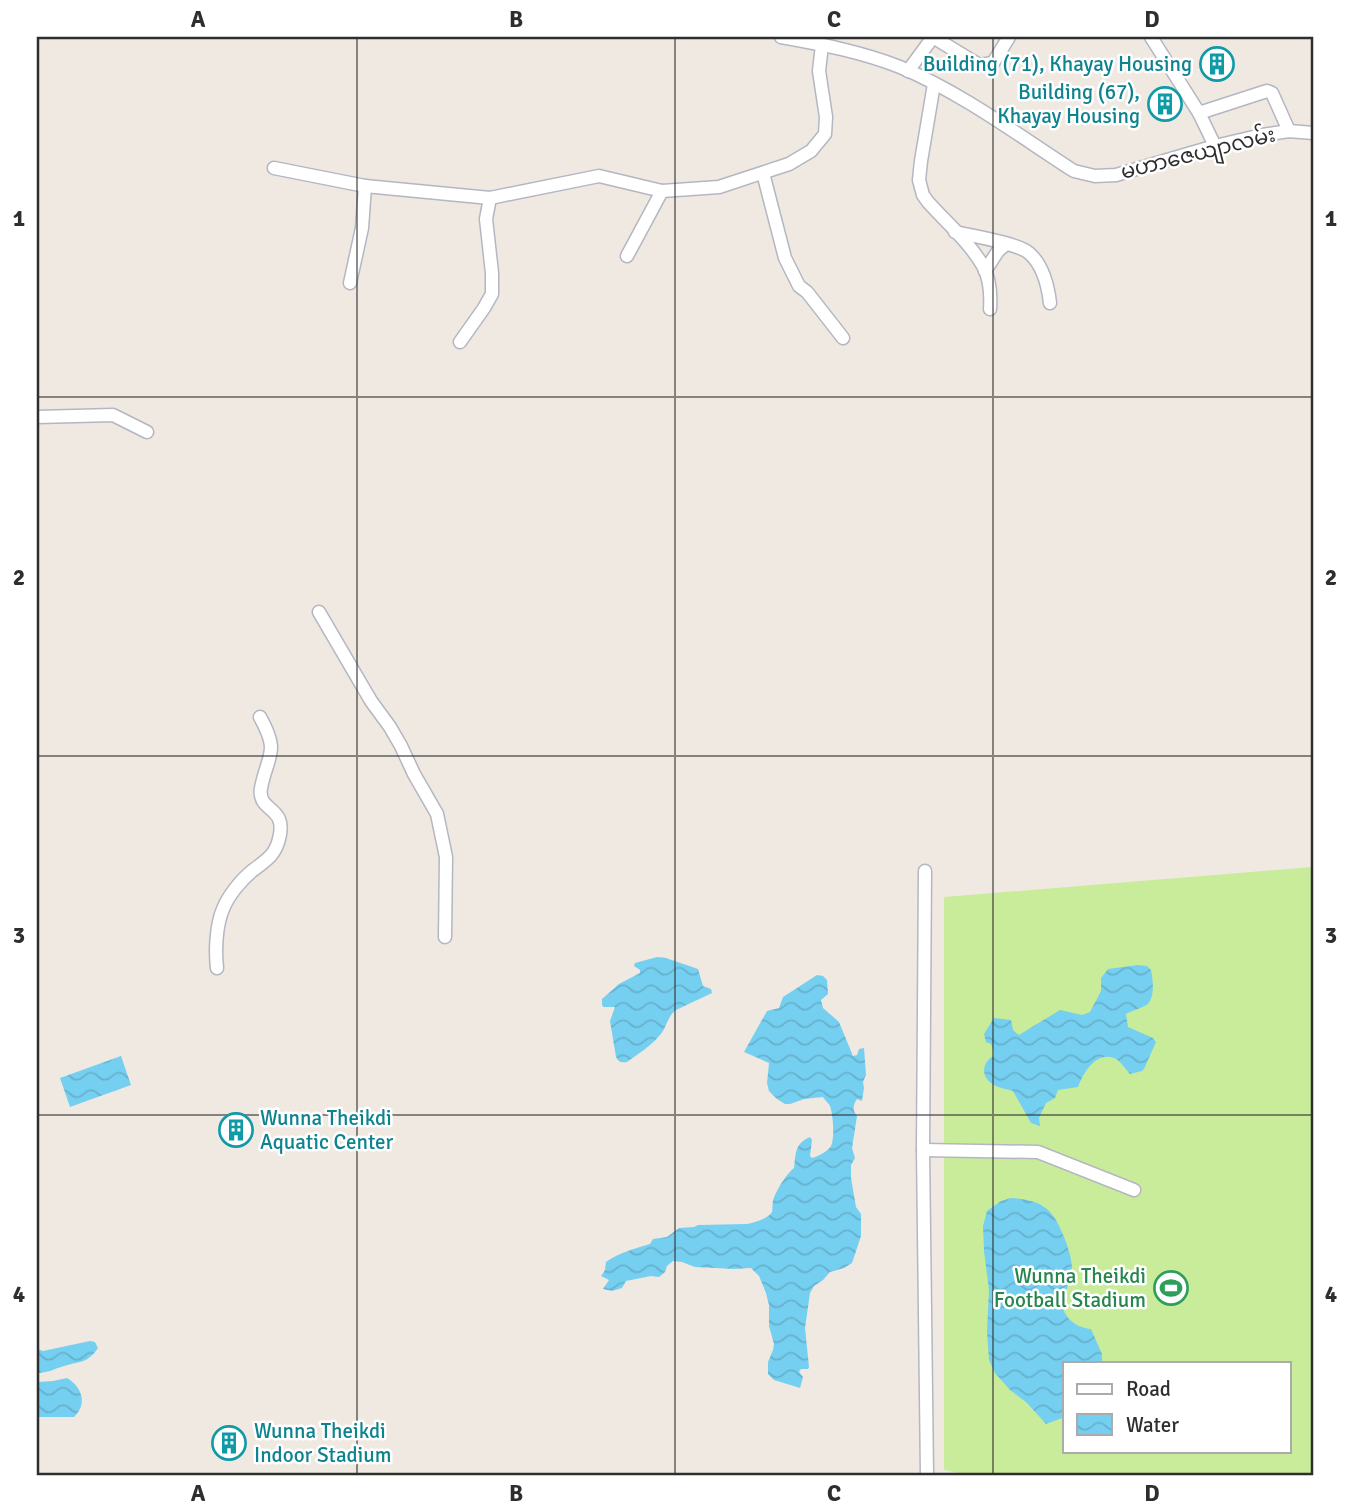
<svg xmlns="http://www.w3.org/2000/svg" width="1350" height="1512" viewBox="0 0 1350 1512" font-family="Signika,'Noto Sans Myanmar',sans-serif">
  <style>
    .pitch { fill: #c9ec9a; fill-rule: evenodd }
    .water { fill: url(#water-waves) }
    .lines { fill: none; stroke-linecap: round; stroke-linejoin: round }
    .minor-casing { stroke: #b4b7c1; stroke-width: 15 }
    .minor { stroke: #fff; stroke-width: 12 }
    .grid { fill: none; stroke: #2e2e2e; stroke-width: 2; stroke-opacity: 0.55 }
    .labels { text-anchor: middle; stroke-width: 5; stroke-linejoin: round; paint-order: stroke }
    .culture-label { font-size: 21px; fill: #0d838f; stroke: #fff; text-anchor: end }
    .street-label { font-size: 21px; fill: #2e2e2e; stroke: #fff }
    .leisure-label { font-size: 21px; fill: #27864d; stroke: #fff; text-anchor: end }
    .neatline { fill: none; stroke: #2e2e2e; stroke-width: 2.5 }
    .grid-label { font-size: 23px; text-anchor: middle; font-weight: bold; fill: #2e2e2e }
  </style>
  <defs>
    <pattern id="water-waves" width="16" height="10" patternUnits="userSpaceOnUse" patternTransform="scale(1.75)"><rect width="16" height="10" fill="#75cff0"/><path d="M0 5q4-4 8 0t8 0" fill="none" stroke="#66b2ce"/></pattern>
  </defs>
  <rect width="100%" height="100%" fill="#efe9e1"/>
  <path class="pitch" d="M1313 867V1475H969L944 1470V897ZM1065 1363H1289V1451H1065Z"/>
  <g class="water">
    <path d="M657 957 666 958 698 969 703 986 711 989 712 993 676 1010C667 1017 667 1027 660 1035 651 1046 638 1054 627 1062 621 1063 619 1062 616 1057L610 1021 615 1007H604L602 1005V999L619 984 640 973V970L634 966 635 963Z"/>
    <path d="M1138 965 1147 966 1151 970C1153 979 1155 996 1148 1004 1144 1007 1132 1011 1126 1014L1128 1027 1153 1038 1156 1042 1144 1069 1142 1071 1130 1074C1125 1069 1121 1061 1114 1058 1096 1051 1083 1073 1078 1087L1058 1090 1055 1098 1046 1103 1039 1118 1040 1126 1031 1123 1013 1091C1007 1089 997 1088 991 1083 980 1075 983 1061 994 1056V1051L991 1044 986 1042 984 1034 994 1018 1011 1020 1013 1030 1019 1035 1060 1010 1082 1015 1090 1012 1101 991V978L1108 969Z"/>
    <path d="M817 975 823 976 827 980 828 994 821 1000 823 1008 839 1022 853 1056 857 1055 859 1049 864 1048 866 1075 863 1082 864 1088 862 1101 857 1099C853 1105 852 1110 857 1116L852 1148 855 1158 851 1165V1178L856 1207 861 1214V1236L852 1263 844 1268 830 1272 823 1280 814 1286 810 1293 805 1328 809 1367 808 1369H801L799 1372 803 1377 800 1388 774 1380 768 1374V1362L773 1350 774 1344 769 1326V1305L766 1293 759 1276 751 1268 734 1269 695 1267 682 1262 673 1261 667 1266 665 1272 659 1277 651 1276 626 1281 622 1288 612 1291 603 1289 609 1280 601 1276 605 1270 606 1262C620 1252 634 1249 650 1244L653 1239 667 1237 679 1228 694 1227 698 1225 747 1224C754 1223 769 1218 772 1212 773 1208 772 1204 773 1201 775 1192 787 1173 794 1168 796 1154 794 1144 810 1137L812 1140 810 1156 812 1158C818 1156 827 1152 831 1146 835 1138 833 1114 830 1106 829 1104 824 1099 823 1097L804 1099 790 1104H785L777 1099 769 1091 767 1083 769 1063 744 1052 767 1011 779 1008 783 997Z"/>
    <polygon points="121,1056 131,1085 70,1107 60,1078"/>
    <path d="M1011 1198C1042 1200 1053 1208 1064 1237 1068 1247 1072 1259 1072 1269 1072 1281 1064 1291 1063 1301 1061 1317 1077 1328 1091 1329L1102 1354V1363H1065V1417L1046 1424 1027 1403 1010 1390 995 1373 989 1360 987 1332 989 1290 984 1251 983 1226 987 1211 1001 1201Z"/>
    <path d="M90 1341 95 1342 98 1348C87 1364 80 1361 64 1366 54 1369 48 1373 37 1373V1349L43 1351Z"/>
    <path d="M67 1378C82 1387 88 1404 74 1417H37V1382L53 1381Z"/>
  </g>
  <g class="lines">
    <g class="minor-casing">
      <g id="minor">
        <path d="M781 37C821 44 862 52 900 67 962 93 1018 135 1074 171L1095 176 1116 175 1215 146 1262 135 1289 131 1313 133"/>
        <polyline points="933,37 979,65 993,63 1009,37"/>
        <polyline points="1151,37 1199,113 1215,146"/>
        <polyline points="908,71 933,37"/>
        <path d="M934 84 921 161 919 180 923 195 928 202C946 222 970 243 983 266 990 279 991 295 990 309"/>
        <polyline points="1199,113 1267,91 1272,93 1289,131"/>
        <polyline points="274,168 365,186 490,198 599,176 662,191 719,187 789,164 811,151 825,134 826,117 819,71 822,45"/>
        <polyline points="763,173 785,258 799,286 807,292 843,338"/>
        <path d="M955 232C973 236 1017 243 1029 253 1043 265 1048 286 1050 303"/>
        <polyline points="627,256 662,191"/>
        <polyline points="985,271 998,251 1006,244"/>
        <polyline points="350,283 362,228 365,186"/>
        <polyline points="460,342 484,308 492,294 492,273 486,219 490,198"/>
        <polyline points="37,417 113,415 147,432"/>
        <polyline points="319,612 371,701 390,727 401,746 414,774 437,814 446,857 445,937"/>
        <polyline points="925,871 923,1150 927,1475"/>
        <path d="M217 968C215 951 216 925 223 909 228 896 241 880 252 871 265 861 275 856 279 839 288 805 257 813 261 788 268 753 280 753 260 717"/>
        <polyline points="923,1150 1038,1152 1134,1190"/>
      </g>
    </g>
    <use href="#minor" class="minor"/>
  </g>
  <path class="grid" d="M357 37V1475M675 37V1475M993 37V1475M37 397H1313M37 756H1313M37 1115H1313"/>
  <defs>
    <g id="building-ring" transform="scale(1.75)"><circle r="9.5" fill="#fff" stroke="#0f9aa8" stroke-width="1.5"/><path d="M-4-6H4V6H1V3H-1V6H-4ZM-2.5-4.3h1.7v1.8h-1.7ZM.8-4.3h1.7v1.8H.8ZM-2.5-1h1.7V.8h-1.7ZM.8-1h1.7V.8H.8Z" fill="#0f9aa8"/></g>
    <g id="stadium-ring" transform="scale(1.75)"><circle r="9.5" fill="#fff" stroke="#2e9e5b" stroke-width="1.5"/><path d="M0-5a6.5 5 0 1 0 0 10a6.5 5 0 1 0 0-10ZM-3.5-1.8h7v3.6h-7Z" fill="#2e9e5b"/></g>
  </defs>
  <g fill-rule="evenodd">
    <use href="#building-ring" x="1217" y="64"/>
    <use href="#building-ring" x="1165" y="104"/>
    <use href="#building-ring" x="236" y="1130"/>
    <use href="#stadium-ring" x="1171" y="1288"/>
    <use href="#building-ring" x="229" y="1443"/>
  </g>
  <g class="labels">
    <g class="culture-label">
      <text x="1192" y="71">Building (71), Khayay Housing</text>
      <text x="1140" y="99">Building (67),<tspan x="1140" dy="24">Khayay Housing</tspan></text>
      <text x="260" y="1125" text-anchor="start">Wunna Theikdi<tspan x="260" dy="24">Aquatic Center</tspan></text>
      <text x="254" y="1438" text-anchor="start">Wunna Theikdi<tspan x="254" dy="24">Indoor Stadium</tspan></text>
    </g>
    <g class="street-label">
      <text transform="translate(1198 153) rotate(-14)" y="7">မဟာဇေယျာလမ်း</text>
    </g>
    <g class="leisure-label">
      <text x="1146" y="1283">Wunna Theikdi<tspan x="1146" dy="24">Football Stadium</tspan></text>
    </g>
  </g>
  <rect width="1350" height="1512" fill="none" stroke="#ffffff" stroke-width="77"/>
  <rect x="1063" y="1362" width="228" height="91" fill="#ffffff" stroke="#ababab" stroke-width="2"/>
  <rect x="1077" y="1384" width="35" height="10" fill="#ffffff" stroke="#ababab" stroke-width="2"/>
  <text x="1126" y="1396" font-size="21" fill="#2e2e2e">Road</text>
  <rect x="1077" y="1414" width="35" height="21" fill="url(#water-waves)" stroke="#ababab" stroke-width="2"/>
  <text x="1126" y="1432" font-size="21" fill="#2e2e2e">Water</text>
  <rect x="38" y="38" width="1274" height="1436" class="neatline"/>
  <g class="grid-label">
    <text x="198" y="27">A</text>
    <text x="516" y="27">B</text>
    <text x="834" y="27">C</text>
    <text x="1152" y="27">D</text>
    <text x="19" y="226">1</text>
    <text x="1331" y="226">1</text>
    <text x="19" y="585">2</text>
    <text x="1331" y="585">2</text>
    <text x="19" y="943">3</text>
    <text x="1331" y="943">3</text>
    <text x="19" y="1302">4</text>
    <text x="1331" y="1302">4</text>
    <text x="198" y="1501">A</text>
    <text x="516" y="1501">B</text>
    <text x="834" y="1501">C</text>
    <text x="1152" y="1501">D</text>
  </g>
</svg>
